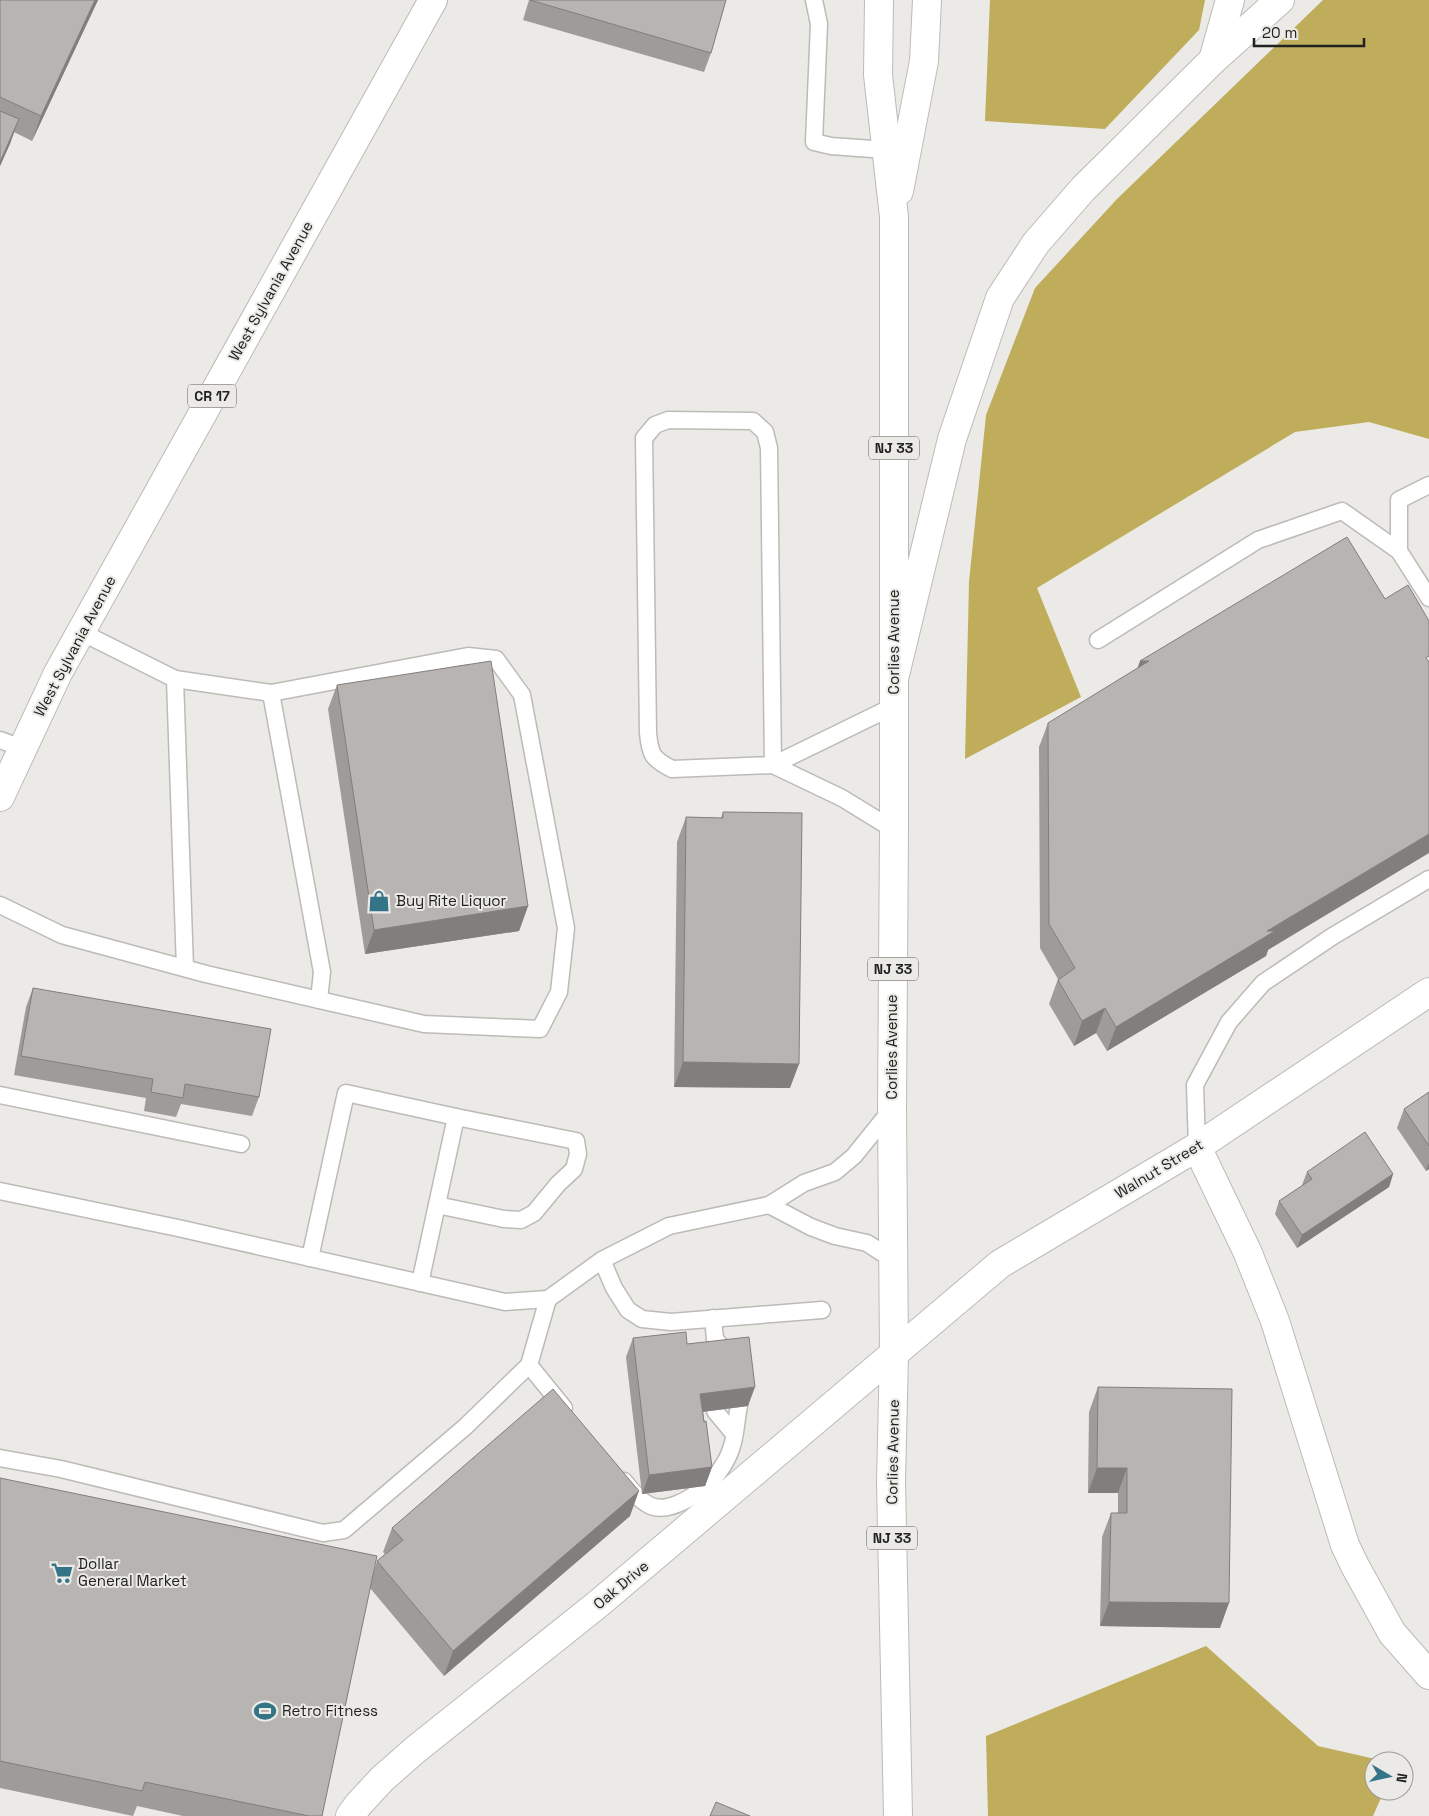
<svg xmlns="http://www.w3.org/2000/svg" width="1429" height="1816" viewBox="0 0 1429 1816" font-family="'Space Grotesk',sans-serif">
  <style>
    .forest { fill: #bfad5b }
    .lines { fill: none; stroke-linecap: round; stroke-linejoin: round }
    .service-casing { stroke: #bcbbb7; stroke-width: 19 }
    .minor-casing { stroke: #bcbbb7; stroke-width: 30 }
    .primary-casing { stroke: #bcbbb7; stroke-width: 30 }
    .trunk-casing { stroke: #bcbbb7; stroke-width: 30 }
    .motorway-casing { stroke: #bcbbb7; stroke-width: 30 }
    .service { stroke: #fff; stroke-width: 16 }
    .minor { stroke: #fff; stroke-width: 28 }
    .primary { stroke: #fff; stroke-width: 28 }
    .trunk { stroke: #fff; stroke-width: 28 }
    .motorway { stroke: #fff; stroke-width: 28 }
    .wall { fill: #9e9b99 }
    .shaded-wall { fill: #817e7d }
    .building { fill: #b8b4b2; stroke: #817e7d }
    .labels { text-anchor: middle; stroke-width: 4; stroke-linejoin: round; paint-order: stroke }
    .shield { fill: #ebeae6; stroke: #5e5d5b; stroke-width: 1 }
    .shield-label { font-size: 14px; font-weight: bold; fill: #21211f }
    .street-label { font-size: 15px; fill: #21211f; stroke: #ebeae6 }
    .poi-label { font-size: 15px; fill: #21211f; stroke: #ebeae6; text-anchor: start }
  </style>
  <rect width="100%" height="100%" fill="#ebeae6"/>
  <g class="forest">
    <polygon points="990,0 1205,0 1199,30 1105,129 985,121"/>
    <polygon points="1323,0 1429,0 1429,439 1369,422 1295,432 1037,588 1081,697 965,759 969,582 986,415 1035,288 1117,199"/>
    <polygon points="1206,1646 1318,1746 1384,1761 1374,1761 1374,1791 1384,1791 1373,1816 988,1816 986,1736"/>
  </g>
  <g class="lines">
    <g class="service-casing">
      <g id="service">
        <polyline points="814,0 819,24 814,142 831,146 886,150"/>
        <polyline points="1429,485 1399,500 1399,551 1429,598"/>
        <polyline points="1098,640 1258,540 1342,511 1399,551"/>
        <polyline points="175,679 185,968"/>
        <polyline points="271,693 322,972 319,1000"/>
        <polyline points="0,740 22,748"/>
        <path d="M773 765 769 448 765 432 753 421 668 420 655 425 644 438 648 733C650 754 652 759 672 769L773 765 894 706"/>
        <polyline points="773,765 842,798 894,830"/>
        <polyline points="0,905 62,935 206,974 424,1024 540,1029 559,992 566,928 522,695 496,659 468,656 271,693 175,679 81,632"/>
        <polyline points="0,1095 241,1144"/>
        <polyline points="1197,1147 1195,1085 1229,1022 1263,983 1333,936 1429,879"/>
        <polyline points="0,1191 178,1228 505,1302 548,1299 602,1260 669,1226 769,1205 804,1183 835,1172 854,1156 891,1110"/>
        <polyline points="437,1205 504,1219 521,1220 534,1213 558,1184 574,1169 578,1154 576,1141 456,1117"/>
        <polyline points="769,1205 811,1227 835,1236 867,1243 893,1260"/>
        <polyline points="310,1258 346,1093 456,1117 420,1283"/>
        <polyline points="602,1260 614,1288 628,1310 642,1319 671,1322 822,1310"/>
        <polyline points="713,1318 715,1339 729,1355"/>
        <polyline points="529,1365 564,1408"/>
        <polyline points="715,1411 734,1434"/>
        <polyline points="0,1458 61,1469 323,1533 344,1530 465,1427 529,1365 548,1299"/>
        <path d="M624 1481C631 1490 639 1500 649 1505 665 1514 690 1499 702 1489 714 1481 727 1462 731 1449 736 1436 736 1420 739 1406"/>
      </g>
    </g>
    <g class="minor-casing">
      <g id="minor">
        <polyline points="1197,1147 1247,1251 1275,1321 1345,1545 1355,1566 1392,1633 1429,1675"/>
        <polyline points="350,1816 358,1805 382,1779 415,1750 598,1604 1000,1264 1197,1147 1429,992"/>
      </g>
    </g>
    <g class="primary-casing">
      <polyline id="primary" points="0,797 58,673 433,0"/>
    </g>
    <g class="trunk-casing">
      <g id="trunk">
        <polyline points="879,0 878,75 894,217 894,830 892,1109 894,1354 891,1481 898,1816"/>
        <polyline points="899,191 924,61 927,0"/>
      </g>
    </g>
    <g class="motorway-casing">
      <g id="motorway">
        <polyline points="1213,60 1230,0"/>
        <polyline points="894,679 952,439 1000,298 1036,243 1083,189 1213,60 1280,0"/>
      </g>
    </g>
    <use href="#service" class="service"/>
    <use href="#minor" class="minor"/>
    <use href="#primary" class="primary"/>
    <use href="#trunk" class="trunk"/>
    <use href="#motorway" class="motorway"/>
  </g>
  <g class="wall">
    <polygon points="0,0 98,0 32,141 14,132 0,166"/>
    <polygon points="529,0 726,0 711,53 704,72 523,20"/>
    <polygon points="337,685 528,906 519,931 365,954 328,709"/>
    <polygon points="1048,723 1268,950 1266,956 1107,1051 1096,1033 1074,1046 1049,1004 1058,979 1040,948 1039,747"/>
    <polygon points="723,812 790,1088 674,1087 677,842 686,817 721,818"/>
    <polygon points="33,988 259,1097 252,1116 181,1104 176,1117 144,1111 146,1098 14,1075 26,1007"/>
    <polygon points="1429,1092 1429,1169 1426,1171 1397,1128 1404,1109"/>
    <polygon points="1307,1172 1393,1174 1389,1187 1297,1248 1275,1214 1279,1201 1303,1185 1302,1185"/>
    <polygon points="633,1338 687,1344 748,1406 703,1412 712,1467 705,1486 642,1494 626,1357"/>
    <polygon points="1098,1387 1220,1628 1100,1626 1102,1537 1111,1513 1118,1513 1118,1493 1088,1493 1089,1412"/>
    <polygon points="0,1478 374,1571 377,1561 385,1554 383,1552 392,1528 630,1516 444,1676 370,1588 322,1816 183,1816 137,1806 133,1816 0,1788"/>
  </g>
  <g class="shaded-wall">
    <polygon points="95,0 98,0 32,141 41,116"/>
    <polygon points="19,119 10,144 0,166 0,162"/>
    <polygon points="1140,661 1149,661 1131,686"/>
    <polygon points="1429,834 1429,853 1268,950 1266,956 1107,1051 1116,1027 1267,931"/>
    <polygon points="528,906 519,931 365,954 374,930"/>
    <polygon points="1105,1008 1096,1033 1074,1046 1082,1021"/>
    <polygon points="683,1062 799,1064 790,1088 674,1087"/>
    <polygon points="1429,1163 1429,1169 1426,1171"/>
    <polygon points="1393,1174 1389,1187 1297,1248 1302,1235"/>
    <polygon points="755,1387 748,1406 693,1413 700,1394"/>
    <polygon points="712,1467 705,1486 642,1494 649,1475"/>
    <polygon points="1097,1468 1127,1468 1118,1493 1088,1493"/>
    <polygon points="639,1491 630,1516 444,1676 453,1651"/>
    <polygon points="1109,1602 1229,1603 1220,1628 1100,1626"/>
  </g>
  <g class="building">
    <polygon points="0,0 95,0 41,116 0,97"/>
    <polygon points="530,0 726,0 711,53"/>
    <polygon points="0,111 19,119 0,162"/>
    <polygon points="1347,537 1385,599 1408,585 1429,621 1429,656 1426,658 1429,662 1429,834 1267,931 1275,931 1116,1027 1105,1008 1082,1021 1058,980 1075,968 1049,924 1048,723 1149,661 1140,661"/>
    <polygon points="491,661 528,906 374,930 337,685"/>
    <polygon points="723,812 802,813 799,1064 683,1062 686,817 723,818"/>
    <polygon points="33,988 271,1029 259,1097 185,1084 183,1098 151,1092 153,1079 21,1056"/>
    <polygon points="1429,1092 1429,1146 1404,1109"/>
    <polygon points="1365,1132 1393,1174 1302,1235 1279,1201 1312,1179 1307,1172"/>
    <polygon points="686,1332 687,1344 749,1337 755,1387 700,1394 704,1422 706,1421 712,1467 649,1475 633,1338"/>
    <polygon points="1098,1387 1232,1389 1229,1603 1109,1602 1111,1513 1127,1513 1127,1468 1097,1468"/>
    <polygon points="553,1389 639,1491 453,1651 377,1561 403,1540 392,1528"/>
    <polygon points="0,1478 377,1556 322,1816 309,1816 145,1782 142,1791 0,1761"/>
    <polygon points="716,1802 750,1816 710,1816"/>
  </g>
  <defs>
    <g id="shop-bare" transform="scale(1.725)"><path d="M-5-2.5h2.3a2.7 3.5 0 0 1 5.4 0H5L5.5 6h-11ZM-1.5-2.5h3a1.5 2.3 0 0 0-3 0Z" fill="#337487" stroke="#ebeae6" stroke-width="2.5" paint-order="stroke"/></g>
    <g id="supermarket-bare" transform="scale(1.725)"><path d="M-6-5.5h2.5l.6 2H6L4.5 2H-2.5L-4.4-4H-6ZM-1.5 3.2a1.3 1.3 0 1 0 .1 0ZM3 3.2a1.3 1.3 0 1 0 .1 0Z" fill="#337487" stroke="#ebeae6" stroke-width="2.5" paint-order="stroke"/></g>
    <g id="stadium-bare" transform="scale(1.725)"><path d="M0-5a6.5 5 0 1 0 0 10a6.5 5 0 1 0 0-10ZM-3.5-1.8h7v3.6h-7Z" fill="#337487" stroke="#ebeae6" stroke-width="2.5" paint-order="stroke"/></g>
  </defs>
  <g fill-rule="evenodd">
    <use href="#shop-bare" x="379" y="901"/>
    <use href="#supermarket-bare" x="62" y="1573"/>
    <use href="#stadium-bare" x="265" y="1711"/>
  </g>
  <g class="labels">
    <g class="shield">
      <rect x="188" y="384.5" width="48" height="23" rx="4"/>
      <rect x="869" y="436.5" width="50" height="23" rx="4"/>
      <rect x="868" y="957.5" width="50" height="23" rx="4"/>
      <rect x="867" y="1526.5" width="50" height="23" rx="4"/>
    </g>
    <g class="shield-label">
      <text x="212" y="401">CR 17</text>
      <text x="894" y="453">NJ 33</text>
      <text x="893" y="974">NJ 33</text>
      <text x="892" y="1543">NJ 33</text>
    </g>
    <g class="street-label">
      <text transform="translate(271 291) rotate(-61)" y="5">West Sylvania Avenue</text>
      <text transform="translate(894 642) rotate(-90)" y="5">Corlies Avenue</text>
      <text transform="translate(75 646) rotate(-62)" y="5">West Sylvania Avenue</text>
      <text transform="translate(892 1047) rotate(-90)" y="5">Corlies Avenue</text>
      <text transform="translate(1159 1169) rotate(-31)" y="5">Walnut Street</text>
      <text transform="translate(893 1452) rotate(-89)" y="5">Corlies Avenue</text>
      <text transform="translate(621 1585) rotate(-40)" y="5">Oak Drive</text>
    </g>
    <g class="poi-label">
      <text x="396" y="906">Buy Rite Liquor</text>
      <text x="78" y="1569">Dollar<tspan x="78" dy="17">General Market</tspan></text>
      <text x="282" y="1716">Retro Fitness</text>
    </g>
  </g>
  <g transform="translate(1389 1776) rotate(99)"><circle r="24" fill="#ebeae6" stroke="#9a9a96"/>
  <path d="M0-4L9 19L0 12L-9 19Z" fill="#337487"/>
  <text y="-8" font-size="14" font-weight="bold" text-anchor="middle" fill="#21211f">N</text>
  </g>
  <path d="M1254 38v8h110v-8" fill="none" stroke="#21211f" stroke-width="2.5"/>
  <text x="1262" y="38" font-size="15" fill="#21211f" stroke="#ebeae6" stroke-width="4" paint-order="stroke">20 m</text>
</svg>
